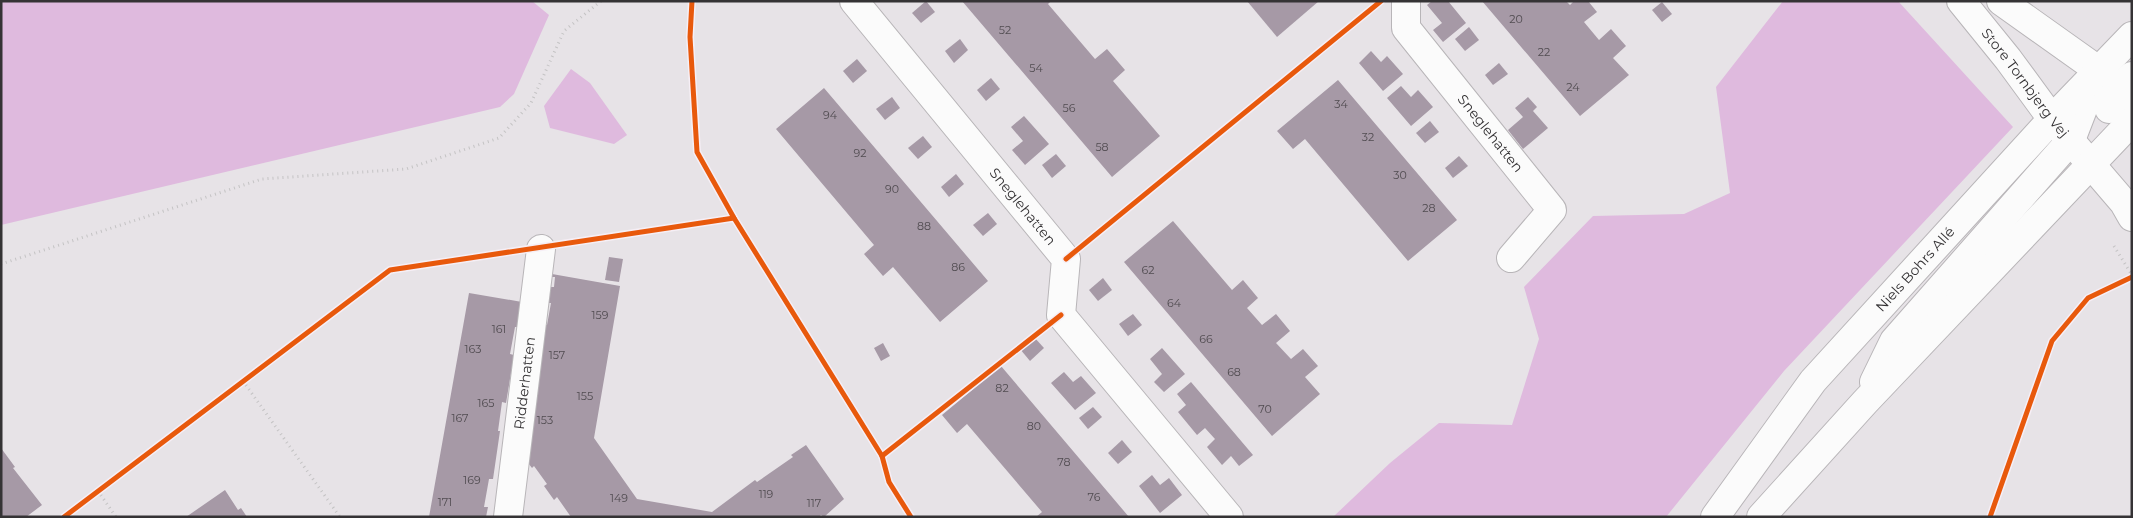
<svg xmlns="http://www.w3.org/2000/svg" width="2133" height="518" viewBox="0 0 2133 518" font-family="Montserrat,sans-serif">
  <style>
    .forest { fill: #dfbade }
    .building { fill: #a699a6 }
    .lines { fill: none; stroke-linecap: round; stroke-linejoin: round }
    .minor-casing { stroke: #b8b5b8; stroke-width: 30 }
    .path { stroke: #c4c3c4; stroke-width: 3; stroke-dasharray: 1 4; stroke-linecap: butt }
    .minor { stroke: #fbfbfb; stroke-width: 28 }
    .cycleway-casing { stroke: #f6eff6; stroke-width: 8 }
    .cycleway { stroke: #e8590c; stroke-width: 5 }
    .labels { text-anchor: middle; stroke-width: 5; stroke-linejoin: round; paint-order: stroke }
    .number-label { font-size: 11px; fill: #514c51 }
    .street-label { font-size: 14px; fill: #353335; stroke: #f6eff6 }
  </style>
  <rect width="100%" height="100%" fill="#e7e3e7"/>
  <g class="forest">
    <polygon points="1,1 532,1 549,15 514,94 500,107 1,225"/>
    <polygon points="1783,1 1898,1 2013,127 1784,371 1666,517 1333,517 1390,463 1439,423 1512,425 1539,339 1524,287 1593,216 1684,214 1730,193 1716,87"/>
    <polygon points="571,69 590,83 627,135 614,144 550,128 544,106"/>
  </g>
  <g class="building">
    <polygon points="926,1 935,12 921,23 912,13"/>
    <polygon points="962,1 1051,1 1048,4 1095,59 1107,49 1125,70 1113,81 1160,136 1112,177"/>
    <polygon points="1247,1 1319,1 1277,37"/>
    <polygon points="1432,1 1448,1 1466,23 1443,42 1433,30 1442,23 1427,5"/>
    <polygon points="1482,1 1566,1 1570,5 1574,1 1588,1 1597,12 1584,22 1599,40 1611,29 1626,46 1613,58 1629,75 1580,116"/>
    <polygon points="1662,2 1672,14 1662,22 1652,10"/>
    <polygon points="1469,27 1479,40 1465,51 1455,39"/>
    <polygon points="960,39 968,50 954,63 945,51"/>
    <polygon points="1371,51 1381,62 1387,56 1403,74 1383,91 1359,63"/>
    <polygon points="857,59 867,71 853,83 843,71"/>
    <polygon points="1499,63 1508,74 1493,85 1485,75"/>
    <polygon points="991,78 1000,89 986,101 977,90"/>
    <polygon points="1338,80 1457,220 1408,261 1305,139 1293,149 1277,131"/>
    <polygon points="1401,86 1411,97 1418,90 1433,107 1411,126 1387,98"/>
    <polygon points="824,88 988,281 940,322 893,267 883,276 864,254 874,245 776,129"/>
    <polygon points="892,97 900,108 885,120 876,109"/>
    <polygon points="1528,97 1537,107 1533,111 1548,128 1523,149 1508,130 1523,117 1515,108"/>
    <polygon points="1024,116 1049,144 1025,165 1012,150 1023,141 1011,127"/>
    <polygon points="1430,121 1439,132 1425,143 1416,133"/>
    <polygon points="923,136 932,147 918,159 908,148"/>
    <polygon points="1056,154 1066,166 1052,178 1042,165"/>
    <polygon points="1459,156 1468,166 1453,178 1445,168"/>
    <polygon points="956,174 964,184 949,197 941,187"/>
    <polygon points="988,213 997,224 983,236 973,225"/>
    <polygon points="1173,221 1232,290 1243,280 1258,298 1247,308 1262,325 1276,314 1290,331 1276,343 1291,359 1303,349 1318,366 1305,377 1320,394 1272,436 1124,262"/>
    <polygon points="609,257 623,259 619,282 605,280"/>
    <polygon points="552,274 620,286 594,438 637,499 712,512 755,480 757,482 793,457 791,455 806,445 844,499 824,517 821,515 819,517 571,517 557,497 554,500 544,486 547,484 534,466 532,468 522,455 538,363 541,363 544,341 542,340 544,324 547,325 551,303 548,303 551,287 554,287 555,277 552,277"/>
    <polygon points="1103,278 1112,290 1098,301 1089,290"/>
    <polygon points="469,293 522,302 518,327 515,327 510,354 514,355 506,403 502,402 498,431 500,431 493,479 489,479 484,507 488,507 486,517 429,517"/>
    <polygon points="1133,314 1142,325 1128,336 1119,324"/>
    <polygon points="1034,337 1044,348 1030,361 1020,349"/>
    <polygon points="883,343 890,356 881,361 874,348"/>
    <polygon points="1162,348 1185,374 1164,392 1154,382 1162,374 1150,359"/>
    <polygon points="1001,366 1129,517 1036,517 1042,512 967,424 957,433 942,415"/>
    <polygon points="1064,372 1073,382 1081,376 1096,393 1075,410 1051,383"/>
    <polygon points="1191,382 1253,455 1239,466 1231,456 1222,465 1207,447 1215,439 1205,428 1197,435 1178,412 1186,405 1177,394"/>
    <polygon points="1093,407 1102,417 1088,429 1079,418"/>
    <polygon points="1122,440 1132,452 1118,464 1108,453"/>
    <polygon points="1,448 15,467 13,468 42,505 26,517 1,517"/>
    <polygon points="1152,475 1160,485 1169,478 1182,495 1160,513 1139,486"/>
    <polygon points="225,490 238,510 241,508 247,517 186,517"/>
  </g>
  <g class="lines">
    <g class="minor-casing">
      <g id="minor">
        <path id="s1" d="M854 1 1066 259 1061 315 1229 517"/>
        <path id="s2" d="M1406 1V28L1552 210 1511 258"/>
        <path id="s3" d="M1961 1 2008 59 2052 119 2124 203 2132 217"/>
        <polyline points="2001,1 2098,70 2114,94 2132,125"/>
        <polyline points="2109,109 2114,94 2132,76"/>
        <polyline points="1874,382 1894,341 2071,140 2093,83"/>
        <path id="s4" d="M508 517 541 249"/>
        <path id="s5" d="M1715 517 1813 381 2052 119 2132 36"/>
        <polyline points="1761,517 1865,402 2132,121"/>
      </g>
    </g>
    <g class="path">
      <polyline points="2114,246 2132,275"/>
      <polyline points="1,264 262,179 406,169 499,138 531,103 564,31 601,1"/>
      <polyline points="243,381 340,517"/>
      <polyline points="98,491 116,517"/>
    </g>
    <use href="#minor" class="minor"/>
    <g class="cycleway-casing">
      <g id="cycleway">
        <polyline points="692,1 690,37 697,152 734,218 882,456 889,482 911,517"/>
        <polyline points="1066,259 1381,1"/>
        <polyline points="882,456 1061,315"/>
        <polyline points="64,517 390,270 734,218"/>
        <polyline points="1990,517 2052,341 2088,298 2132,277"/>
      </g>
    </g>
    <use href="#cycleway" class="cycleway"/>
  </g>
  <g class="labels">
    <g class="number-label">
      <text x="1516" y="23">20</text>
      <text x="1005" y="34">52</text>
      <text x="1544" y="56">22</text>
      <text x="1036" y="72">54</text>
      <text x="1573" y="91">24</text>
      <text x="1341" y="108">34</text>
      <text x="1069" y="112">56</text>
      <text x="830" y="119">94</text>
      <text x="1368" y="141">32</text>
      <text x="1102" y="151">58</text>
      <text x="860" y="157">92</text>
      <text x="1400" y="179">30</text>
      <text x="892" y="193">90</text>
      <text x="1429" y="212">28</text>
      <text x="924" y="230">88</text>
      <text x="958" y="271">86</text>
      <text x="1148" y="274">62</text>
      <text x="1174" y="307">64</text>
      <text x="600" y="319">159</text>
      <text x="499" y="333">161</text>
      <text x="1206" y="343">66</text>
      <text x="473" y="353">163</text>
      <text x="557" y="359">157</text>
      <text x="1234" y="376">68</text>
      <text x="1002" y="392">82</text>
      <text x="585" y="400">155</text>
      <text x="486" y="407">165</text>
      <text x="1265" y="413">70</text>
      <text x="460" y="422">167</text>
      <text x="545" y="424">153</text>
      <text x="1034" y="430">80</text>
      <text x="1064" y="466">78</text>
      <text x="472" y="484">169</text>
      <text x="766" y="498">119</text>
      <text x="1094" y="501">76</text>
      <text x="619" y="502">149</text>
      <text x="445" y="506">171</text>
      <text x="814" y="507">117</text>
    </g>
    <g class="street-label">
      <text dy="5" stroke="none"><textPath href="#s3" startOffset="104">Store Tornbjerg Vej</textPath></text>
      <text dy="5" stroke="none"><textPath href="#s2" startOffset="162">Sneglehatten</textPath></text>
      <text dy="5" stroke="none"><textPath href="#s1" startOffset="266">Sneglehatten</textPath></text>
      <text dy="5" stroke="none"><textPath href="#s5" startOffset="319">Niels Bohrs Allé</textPath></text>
      <text dy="5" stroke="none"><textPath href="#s4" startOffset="135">Ridderhatten</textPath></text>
    </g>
  </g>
  <rect width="2133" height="518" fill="none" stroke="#353335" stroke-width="5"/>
</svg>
